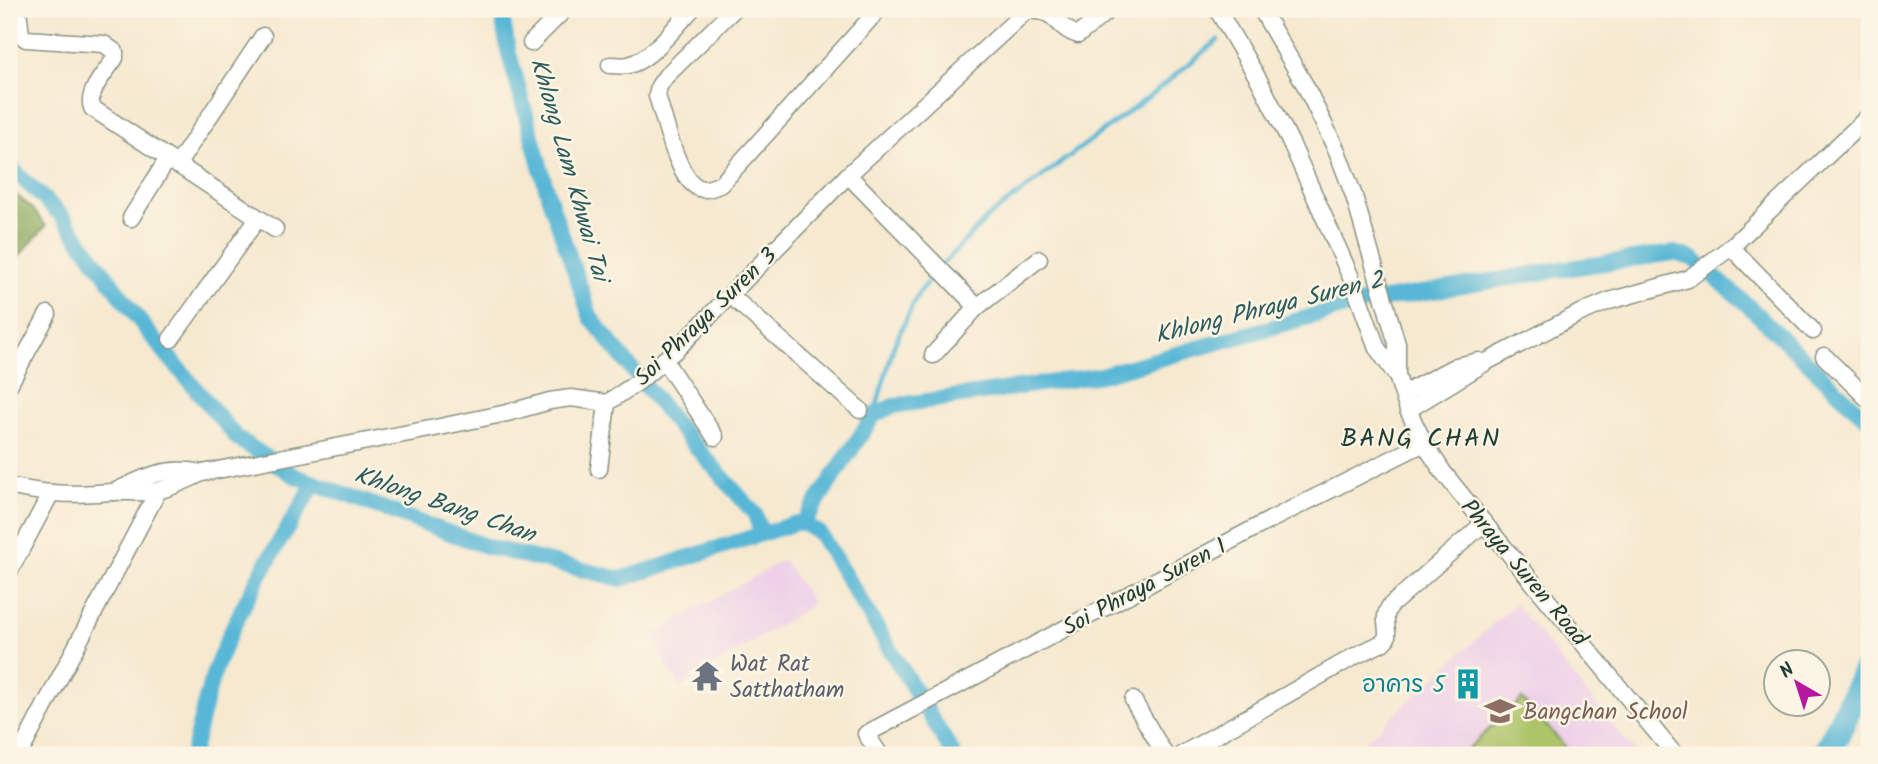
<svg xmlns="http://www.w3.org/2000/svg" width="1878" height="764" viewBox="0 0 1878 764" font-family="Kalam,'Playpen Sans Thai',sans-serif">
  <style>
    .built { fill: #eed0e8 }
    .green { fill: #adc469; stroke: #66804e; stroke-width: 2 }
    .forest { fill: #8aaa5d; stroke: #547448; stroke-width: 2 }
    .lines { fill: none; stroke-linecap: round; stroke-linejoin: round }
    .stream { stroke: #58b7d6; stroke-width: 4.5 }
    .canal { stroke: #58b7d6; stroke-width: 16 }
    .river { stroke: #58b7d6; stroke-width: 28 }
    .minor-casing { stroke: #8a9382; stroke-width: 19 }
    .minor { stroke: #fff; stroke-width: 16 }
    .labels { text-anchor: middle; stroke-width: 5; stroke-linejoin: round; paint-order: stroke }
    .street-label { font-size: 23px; fill: #1f3d34; stroke: #fcf5e5 }
    .worship-label { font-size: 23px; fill: #5b616d; stroke: #fcf5e5; text-anchor: start }
    .culture-label { font-size: 23px; fill: #0d838f; stroke: #fcf5e5; text-anchor: end }
    .education-label { font-size: 23px; fill: #785e54; stroke: #fcf5e5; text-anchor: start }
    .water-label { font-size: 24px; font-style: italic; fill: #2d5c5c; stroke: #fcf5e5 }
    .quarter-label { font-size: 26px; letter-spacing: 2px; fill: #1f3d34; stroke: #fcf5e5 }
  </style>
  <rect width="100%" height="100%" fill="#fcf5e5"/>
  <filter id="ink" filterUnits="userSpaceOnUse"><feTurbulence type="fractalNoise" baseFrequency=".0143" numOctaves="2"/><feDisplacementMap in="SourceGraphic" scale="14" xChannelSelector="R" yChannelSelector="G"/><feConvolveMatrix kernelMatrix="1 2 1 2 8 2 1 2 1" color-interpolation-filters="sRGB"/></filter>
  <filter id="wash" filterUnits="userSpaceOnUse"><feTurbulence type="fractalNoise" baseFrequency=".00686" numOctaves="4" result="noise"/><feDisplacementMap in="SourceGraphic" scale="28" xChannelSelector="R" yChannelSelector="G"/><feGaussianBlur stdDeviation="1.57" result="paint"/><feColorMatrix in="noise" values="0 0 0 0 0 0 0 0 0 0 0 0 0 0 0 0 0 1.4 0 .05"/><feComposite in="paint" operator="in"/></filter>
  <g filter="url(#wash)">
    <rect width="100%" height="100%" fill="#f6e9d0"/>
    <g class="built">
      <polygon points="783,560 807,593 812,605 680,687 651,636"/>
      <polygon points="1515,604 1637,755 1350,755"/>
    </g>
    <polygon class="green" points="1522,699 1565,746 1556,755 1461,755"/>
    <polygon class="forest" points="9,189 32,208 46,226 17,258 9,251"/>
    <g class="lines">
      <g class="stream">
        <polyline points="942,265 987,218 1155,92 1218,40"/>
        <polyline points="874,415 894,345 919,292 937,272"/>
      </g>
      <g class="canal">
        <polyline points="501,9 508,50 549,198 591,318 675,423 755,514 761,533"/>
        <polyline points="9,166 62,216 148,332 237,438 295,476 488,547 621,579 796,523 803,523 820,534 954,755"/>
        <polyline points="803,523 874,415 893,406 1101,375 1356,304 1556,270 1674,253 1692,258 1743,301 1869,421"/>
        <path d="M192 755C200 725 206 692 218 662 243 598 279 542 315 483"/>
      </g>
      <polyline class="river" points="1826,755 1869,665"/>
    </g>
  </g>
  <g filter="url(#ink)">
    <g class="lines">
      <g class="minor-casing">
        <g id="minor">
          <path d="M18 9 21 35 26 39 104 44 115 52V58C106 72 86 92 92 108L275 229"/>
          <path d="M734 9 666 76 659 86 657 96C665 119 677 179 699 188 707 191 714 187 721 184L879 9"/>
          <polyline points="1217,9 1260,82 1292,145 1353,282 1377,348 1397,376 1408,410 1424,443 1443,472 1484,523 1675,755"/>
          <polyline points="1261,9 1305,85 1337,151 1354,196 1397,344 1397,376"/>
          <polyline points="531,43 565,9"/>
          <path d="M610 65C616 65 623 66 628 65 650 61 677 25 692 9"/>
          <polyline points="177,165 263,36"/>
          <polyline points="848,175 977,307 1039,259"/>
          <polyline points="131,218 167,160"/>
          <polyline points="730,295 860,410"/>
          <polyline points="1813,331 1731,247 1869,116"/>
          <polyline points="171,339 258,218"/>
          <polyline points="933,355 977,307"/>
          <polyline points="1824,356 1869,400"/>
          <polyline points="664,360 715,437"/>
          <polyline points="9,385 48,314"/>
          <polyline points="1403,394 1456,366 1479,361"/>
          <polyline points="1408,410 1488,361 1578,314 1609,301 1688,279 1731,247"/>
          <polyline points="599,469 607,403"/>
          <path d="M9 486C47 495 74 495 112 492 127 491 141 494 156 491 172 488 187 480 202 473L435 428 507 413 550 401 571 398 607 403 638 382 677 349 848 175 1026 11C1059 8 1053 27 1078 35L1110 9"/>
          <path d="M114 492C144 477 168 465 202 473"/>
          <polyline points="9,572 51,493"/>
          <polyline points="1133,700 1165,755"/>
          <polyline points="19,755 158,491"/>
          <polyline points="880,755 866,734 1270,520 1424,443"/>
          <path d="M1181 755 1355 656 1382 643 1387 638C1388 624 1382 618 1390 606L1484 523"/>
        </g>
      </g>
      <use href="#minor" class="minor"/>
    </g>
  </g>
  <defs>
    <g id="temple-bare" transform="scale(2.415)"><path d="M0-6L5-2H3V0L6.5 2.5H4V6H1.5V3h-3V6H-4V2.5H-6.5L-3 0V-2H-5Z" fill="#6b7280" stroke="#fcf5e5" stroke-width="2.5" paint-order="stroke"/></g>
    <g id="building-bare" transform="scale(2.415)"><path d="M-4-6H4V6H1V3H-1V6H-4ZM-2.5-4.3h1.7v1.8h-1.7ZM.8-4.3h1.7v1.8H.8ZM-2.5-1h1.7V.8h-1.7ZM.8-1h1.7V.8H.8Z" fill="#0f9aa8" stroke="#fcf5e5" stroke-width="2.5" paint-order="stroke"/></g>
    <g id="school-bare" transform="scale(2.415)"><path d="M0-5L7-2L0 1L-7-2ZM-4 1L0 2.5L4 1V4Q0 6-4 4Z" fill="#8d6e63" stroke="#fcf5e5" stroke-width="2.5" paint-order="stroke"/></g>
  </defs>
  <g fill-rule="evenodd">
    <use href="#temple-bare" x="707" y="676"/>
    <use href="#building-bare" x="1468" y="684"/>
    <use href="#school-bare" x="1500" y="711"/>
  </g>
  <g class="labels">
    <g class="street-label">
      <text transform="translate(705 316) rotate(-44)" y="8">Soi Phraya Suren 3</text>
      <text transform="translate(1525 572) rotate(50)" y="8">Phraya Suren Road</text>
      <text transform="translate(1144 586) rotate(-28)" y="8">Soi Phraya Suren 1</text>
    </g>
    <g class="worship-label">
      <text x="730" y="671">Wat Rat<tspan x="730" dy="26">Satthatham</tspan></text>
    </g>
    <g class="culture-label">
      <text x="1445" y="692">อาคาร 5</text>
    </g>
    <g class="education-label">
      <text x="1523" y="719">Bangchan School</text>
    </g>
    <g class="water-label">
      <text transform="translate(570 169) rotate(74)" y="8">Khlong Lam Khwai Tai</text>
      <text transform="translate(1269 307) rotate(-14)" y="8">Khlong Phraya Suren 2</text>
      <text transform="translate(445 504) rotate(19)" y="8">Khlong Bang Chan</text>
    </g>
    <g class="quarter-label">
      <text x="1421" y="446">BANG CHAN</text>
    </g>
  </g>
  <rect width="1878" height="764" fill="none" stroke="#fcf5e5" stroke-width="35"/>
  <g transform="translate(1797 683) rotate(321)"><circle r="33" fill="#fcf5e5" stroke="#a4ab9e" stroke-width="2"/>
  <path d="M0-5L12 26L0 18L-12 26Z" fill="#b5179e"/>
  <text y="-10" font-size="19" font-weight="bold" text-anchor="middle" fill="#1f3d34">N</text>
  </g>
</svg>
